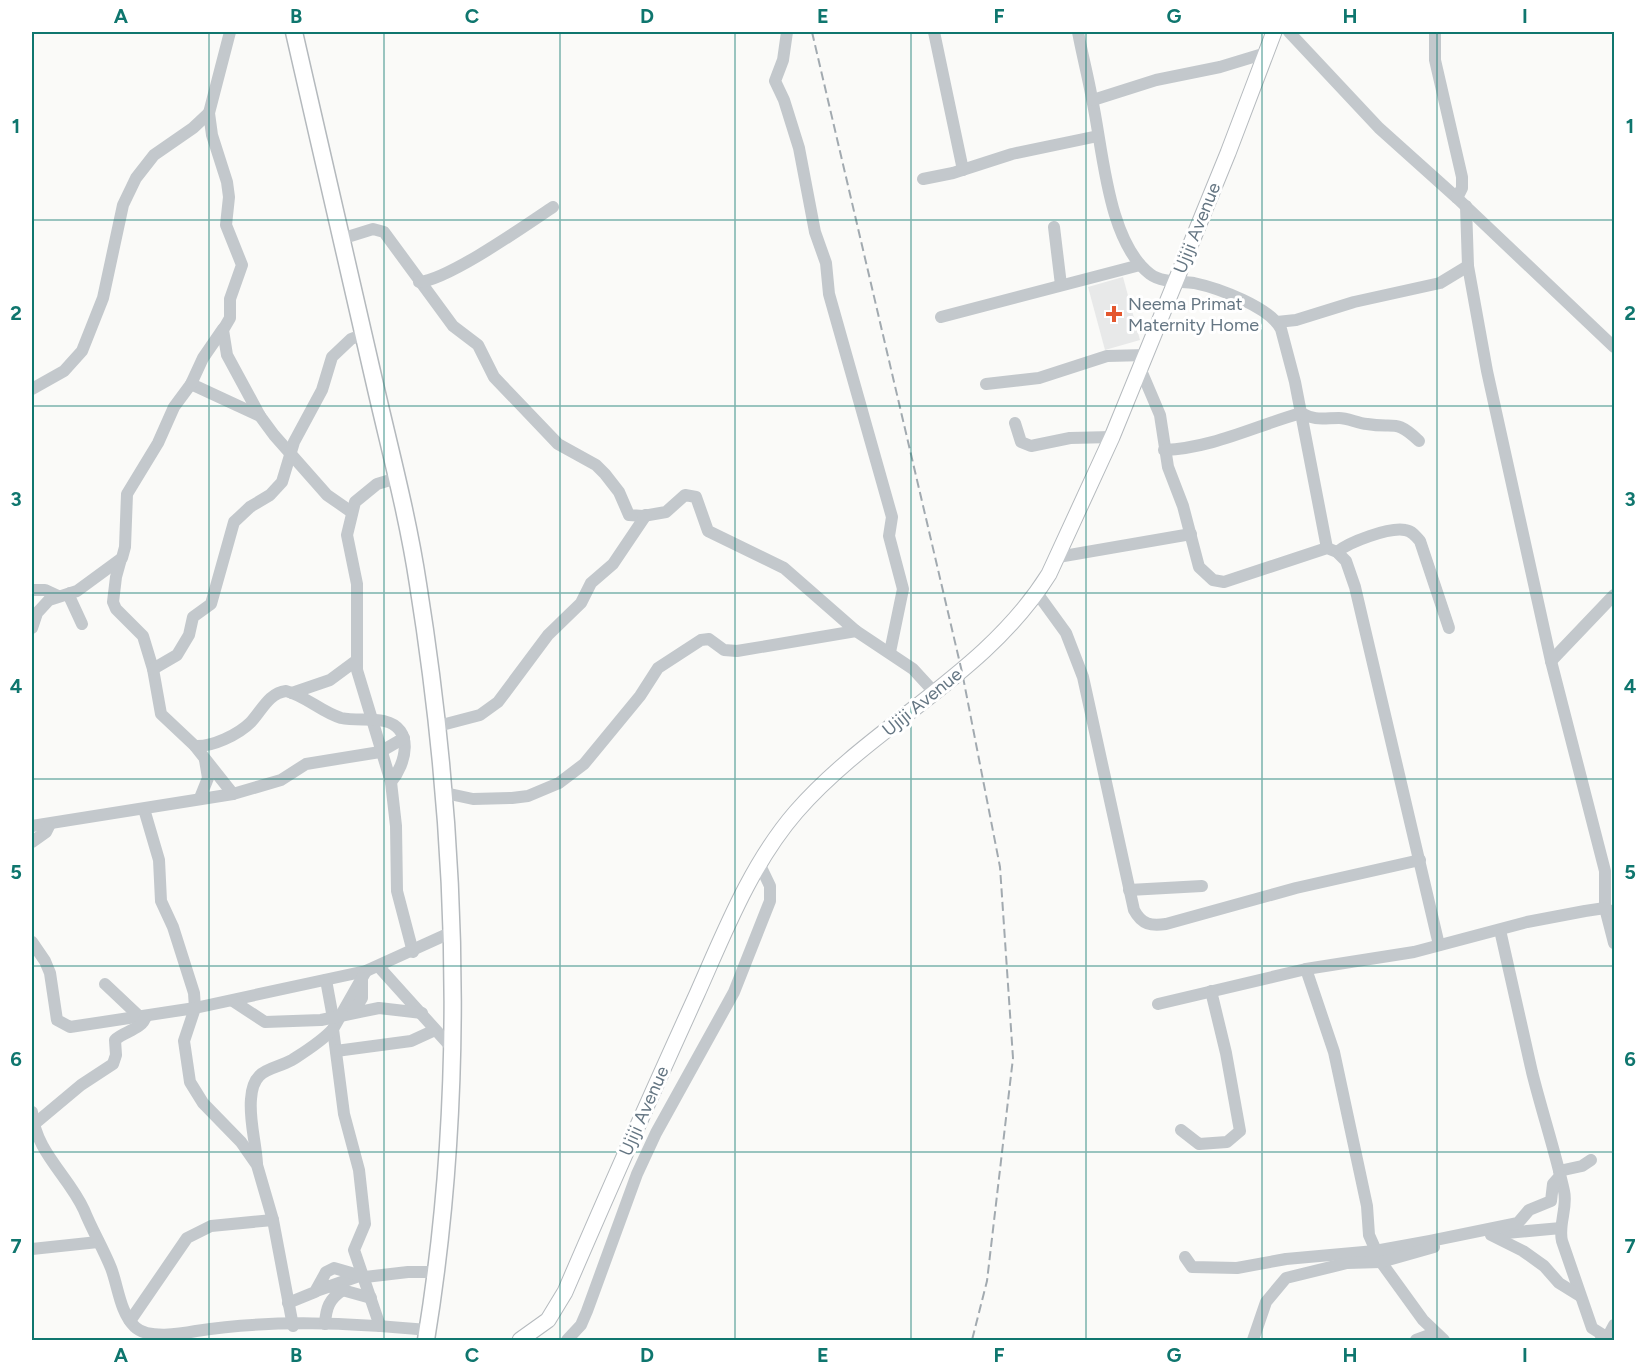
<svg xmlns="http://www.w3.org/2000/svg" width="1646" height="1372" viewBox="0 0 1646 1372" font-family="Figtree,sans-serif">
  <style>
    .built { fill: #e8e9e9 }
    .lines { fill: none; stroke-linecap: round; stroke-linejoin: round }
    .major-casing { stroke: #b5babe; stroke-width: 17 }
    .highway-casing { stroke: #b4b9bd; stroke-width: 19 }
    .minor { stroke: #c3c8cc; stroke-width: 12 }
    .major { stroke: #fff; stroke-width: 15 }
    .highway { stroke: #fff; stroke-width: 16 }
    .rail { stroke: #a2aab0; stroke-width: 2; stroke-dasharray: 9 4.5; stroke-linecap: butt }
    .grid { fill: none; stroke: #0f766e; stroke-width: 1.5; stroke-opacity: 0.55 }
    .poi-dot { fill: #e4572e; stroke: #fff; stroke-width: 2 }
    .labels { text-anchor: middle; stroke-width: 6; stroke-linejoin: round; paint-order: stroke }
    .street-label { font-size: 18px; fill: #657683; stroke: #fff }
    .poi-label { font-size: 18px; fill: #657683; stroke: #fff; text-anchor: start }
    .neatline { fill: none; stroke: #0f766e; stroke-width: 2 }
    .grid-label { font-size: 20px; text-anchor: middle; font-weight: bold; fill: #0f766e }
  </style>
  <rect width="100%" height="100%" fill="#fafaf8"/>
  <polygon class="built" points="1123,277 1140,340 1105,350 1088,287"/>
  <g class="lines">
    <g class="major-casing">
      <path id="major" d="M520 1340 548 1320 565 1292C608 1192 652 1093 697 994 725 931 751 864 796 812 873 724 986 675 1049 574L1112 437 1228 153 1274 32"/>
    </g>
    <g class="highway-casing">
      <path id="highway" d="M294 32C321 151 349 269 376 389 391 454 408 518 418 584 458 834 467 1089 426 1340"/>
    </g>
    <g class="minor">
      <polyline points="230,32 209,113 212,135 227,182 229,197 226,225 242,265 230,299 230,318 223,330 227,355 260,416 274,435 327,495 350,511"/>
      <polyline points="787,32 783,60 775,81 784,100 799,148 815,232 826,263 829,294 892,517 889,536 903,589 890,652"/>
      <polyline points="934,32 963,170"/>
      <path d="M1078 32C1082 54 1088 76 1092 99 1103 148 1107 241 1150 274 1162 283 1180 281 1194 283 1218 288 1270 307 1281 329L1295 382 1327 548"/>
      <polyline points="1289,32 1379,128 1457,198 1614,347"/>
      <polyline points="1435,32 1435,60 1462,177 1462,188 1457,198"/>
      <polyline points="1093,100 1156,80 1220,67 1266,53"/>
      <polyline points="923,179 953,173 1012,154 1098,136"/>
      <polyline points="1466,206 1468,266 1487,371 1551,661 1605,871 1605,908 1614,943"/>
      <polyline points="1054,227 1061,285"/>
      <polyline points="341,239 373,229 384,232 453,326 478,345 494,377 558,444 596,465 605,474 619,492 629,515 643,516 666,512 685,495 696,497 708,531 784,568 856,631 913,669 935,693"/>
      <path d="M419 282C448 280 526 225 553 207"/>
      <polyline points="941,317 1140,265"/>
      <polyline points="1277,322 1296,320 1354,302 1440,283 1468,266"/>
      <polyline points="1140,368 1160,415 1168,467 1183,506 1199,567 1213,580 1224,582 1327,548 1337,552 1346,561 1355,587 1439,945"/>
      <polyline points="191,384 260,416"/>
      <polyline points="986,384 1039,378 1107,356 1146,355"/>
      <polyline points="32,389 64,371 82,351 103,298 123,205 136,178 154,155 193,128 209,113"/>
      <polyline points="1015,423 1021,442 1031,446 1070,438 1112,437"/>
      <path d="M1164 450C1213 448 1255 426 1301 413 1315 421 1324 418 1339 418 1348 418 1357 423 1367 424 1395 429 1395 418 1419 441"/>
      <polyline points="397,478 377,484 355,502 347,535 357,584 357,670 391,782 396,826 397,891 413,952"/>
      <path d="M1337 552C1349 542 1389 527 1405 530 1412 531 1416 536 1420 541L1449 628"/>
      <polyline points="1058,557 1191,534"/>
      <polyline points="121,559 116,577 113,602 116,609 143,636 153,669 161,714 195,746 233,794"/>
      <polyline points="32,590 45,590 58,596"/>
      <polyline points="70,593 70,598 82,624"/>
      <path d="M1037 593 1066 633 1083 677 1134 910C1142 925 1151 926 1166 924L1296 888 1420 860"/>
      <polyline points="32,628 37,613 49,600 77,591 122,558 125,547 127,494 158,443 174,407 191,384 203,358 223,329"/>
      <polyline points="1551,661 1614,595"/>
      <polyline points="153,669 177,655 189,635 193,617 211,604 234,522 250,507 270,495 282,482 294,442 322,390 332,357 351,339 364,334"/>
      <polyline points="292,693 330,680 357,660"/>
      <polyline points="438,726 480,715 498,702 548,635 581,603 591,583 613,564 646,515"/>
      <path d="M195 746C212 747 238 735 251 722 262 710 269 693 286 691 306 696 321 712 341 718 355 721 370 718 384 721 415 728 406 764 391 782"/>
      <polyline points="445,793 473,799 512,798 528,796 559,783 584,764 640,696 658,668 701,640 709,639 724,650 737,651 856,631"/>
      <polyline points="200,798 208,778 205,760"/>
      <polyline points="144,809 159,860 161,901 173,927 194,993 195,1008 184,1041 190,1082 203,1103 241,1142 257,1165 273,1220 293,1326"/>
      <polyline points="32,826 233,794 281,780 306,764 380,752 404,738"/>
      <polyline points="32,842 46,832 50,824"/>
      <polyline points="1129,890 1202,886"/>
      <path d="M1500 930C1511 977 1521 1025 1532 1072 1542 1112 1555 1151 1564 1191 1568 1208 1558 1224 1562 1241L1592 1328 1611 1340"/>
      <polyline points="32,942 45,961 50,973 57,1020 70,1027 195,1008 366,971 452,932"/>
      <polyline points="379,967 452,1048"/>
      <polyline points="1306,969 1334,1052 1367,1206 1369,1235 1381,1262 1423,1320 1444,1340"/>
      <polyline points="366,971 333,1029 344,1114 359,1170 365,1224 354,1250 380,1326"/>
      <polyline points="326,980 333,1018"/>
      <polyline points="105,984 140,1017"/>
      <polyline points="233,1001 265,1022 321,1020 379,1008 422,1013"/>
      <polyline points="1158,1004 1306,969 1414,952 1527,922 1585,911 1605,908 1610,911"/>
      <polyline points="353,1013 362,998 362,978"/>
      <polyline points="336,1051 411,1041 435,1030"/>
      <path d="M32 1112C36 1153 68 1175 84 1210 92 1230 103 1248 111 1268 118 1286 120 1313 135 1327 147 1339 181 1334 196 1331 272 1319 353 1323 428 1330"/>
      <path d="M32 1126 81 1085 113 1064 116 1055 115 1040C124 1031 142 1030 146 1016"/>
      <polyline points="1181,1130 1199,1144 1227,1142 1240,1131 1226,1053 1211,991"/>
      <path d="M257 1164C256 1143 249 1120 251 1099 253 1067 272 1071 292 1060 306 1051 321 1042 333 1029"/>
      <polyline points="1559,1171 1582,1166 1591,1160"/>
      <polyline points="1506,1233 1561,1228"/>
      <polyline points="1491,1235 1523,1251 1544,1266 1559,1283 1580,1296"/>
      <polyline points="32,1249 98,1242"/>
      <polyline points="1185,1257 1192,1267 1237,1268 1286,1259 1375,1251 1430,1241 1518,1223 1529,1210 1551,1201 1553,1184 1560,1176"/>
      <polyline points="328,1286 371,1298"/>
      <polyline points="316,1291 359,1276"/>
      <polyline points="288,1303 315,1292 326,1272 334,1268 365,1277 408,1272 436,1272"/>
      <polyline points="130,1321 187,1238 211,1226 273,1220"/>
      <path d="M325 1324C326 1308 329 1299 343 1290"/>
      <polyline points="1601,1339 1607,1338 1614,1325"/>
      <polyline points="567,1340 581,1325 587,1311 637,1174 656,1133 734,992 770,901 770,886 759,863"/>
      <polyline points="1253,1340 1266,1302 1286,1278 1347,1263 1381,1262 1434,1247"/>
      <polyline points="1416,1340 1435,1333"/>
    </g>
    <use href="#major" class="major"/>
    <use href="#highway" class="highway"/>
    <polyline class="rail" points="812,32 962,672 1000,867 1013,1058 987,1281 972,1340"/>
  </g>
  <path class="grid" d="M209 32V1340M384 32V1340M560 32V1340M735 32V1340M911 32V1340M1086 32V1340M1262 32V1340M1437 32V1340M32 220H1614M32 406H1614M32 593H1614M32 779H1614M32 966H1614M32 1152H1614"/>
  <path class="poi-dot" d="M1111 305h6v6h6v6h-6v6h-6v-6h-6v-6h6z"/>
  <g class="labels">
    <g class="street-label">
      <text transform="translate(1197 228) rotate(-68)" y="6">Ujiji Avenue</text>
      <text transform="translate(922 702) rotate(-39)" y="6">Ujiji Avenue</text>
      <text transform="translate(644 1111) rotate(-66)" y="6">Ujiji Avenue</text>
    </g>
    <g class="poi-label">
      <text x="1128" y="310">Neema Primat<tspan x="1128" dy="21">Maternity Home</tspan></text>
    </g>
  </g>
  <rect width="1646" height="1372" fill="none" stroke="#ffffff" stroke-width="66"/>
  <rect x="33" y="33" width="1580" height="1306" class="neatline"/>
  <g class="grid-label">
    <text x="121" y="23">A</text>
    <text x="296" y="23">B</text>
    <text x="472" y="23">C</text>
    <text x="647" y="23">D</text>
    <text x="823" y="23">E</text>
    <text x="999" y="23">F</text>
    <text x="1174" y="23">G</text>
    <text x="1350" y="23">H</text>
    <text x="1525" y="23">I</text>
    <text x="16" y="133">1</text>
    <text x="1630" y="133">1</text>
    <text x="16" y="320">2</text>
    <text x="1630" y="320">2</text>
    <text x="16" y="506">3</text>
    <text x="1630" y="506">3</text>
    <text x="16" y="693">4</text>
    <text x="1630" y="693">4</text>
    <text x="16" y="879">5</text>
    <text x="1630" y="879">5</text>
    <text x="16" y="1066">6</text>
    <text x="1630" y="1066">6</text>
    <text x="16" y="1253">7</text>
    <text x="1630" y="1253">7</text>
    <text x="121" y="1362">A</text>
    <text x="296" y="1362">B</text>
    <text x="472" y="1362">C</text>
    <text x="647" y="1362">D</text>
    <text x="823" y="1362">E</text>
    <text x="999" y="1362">F</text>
    <text x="1174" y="1362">G</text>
    <text x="1350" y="1362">H</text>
    <text x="1525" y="1362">I</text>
  </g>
</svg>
